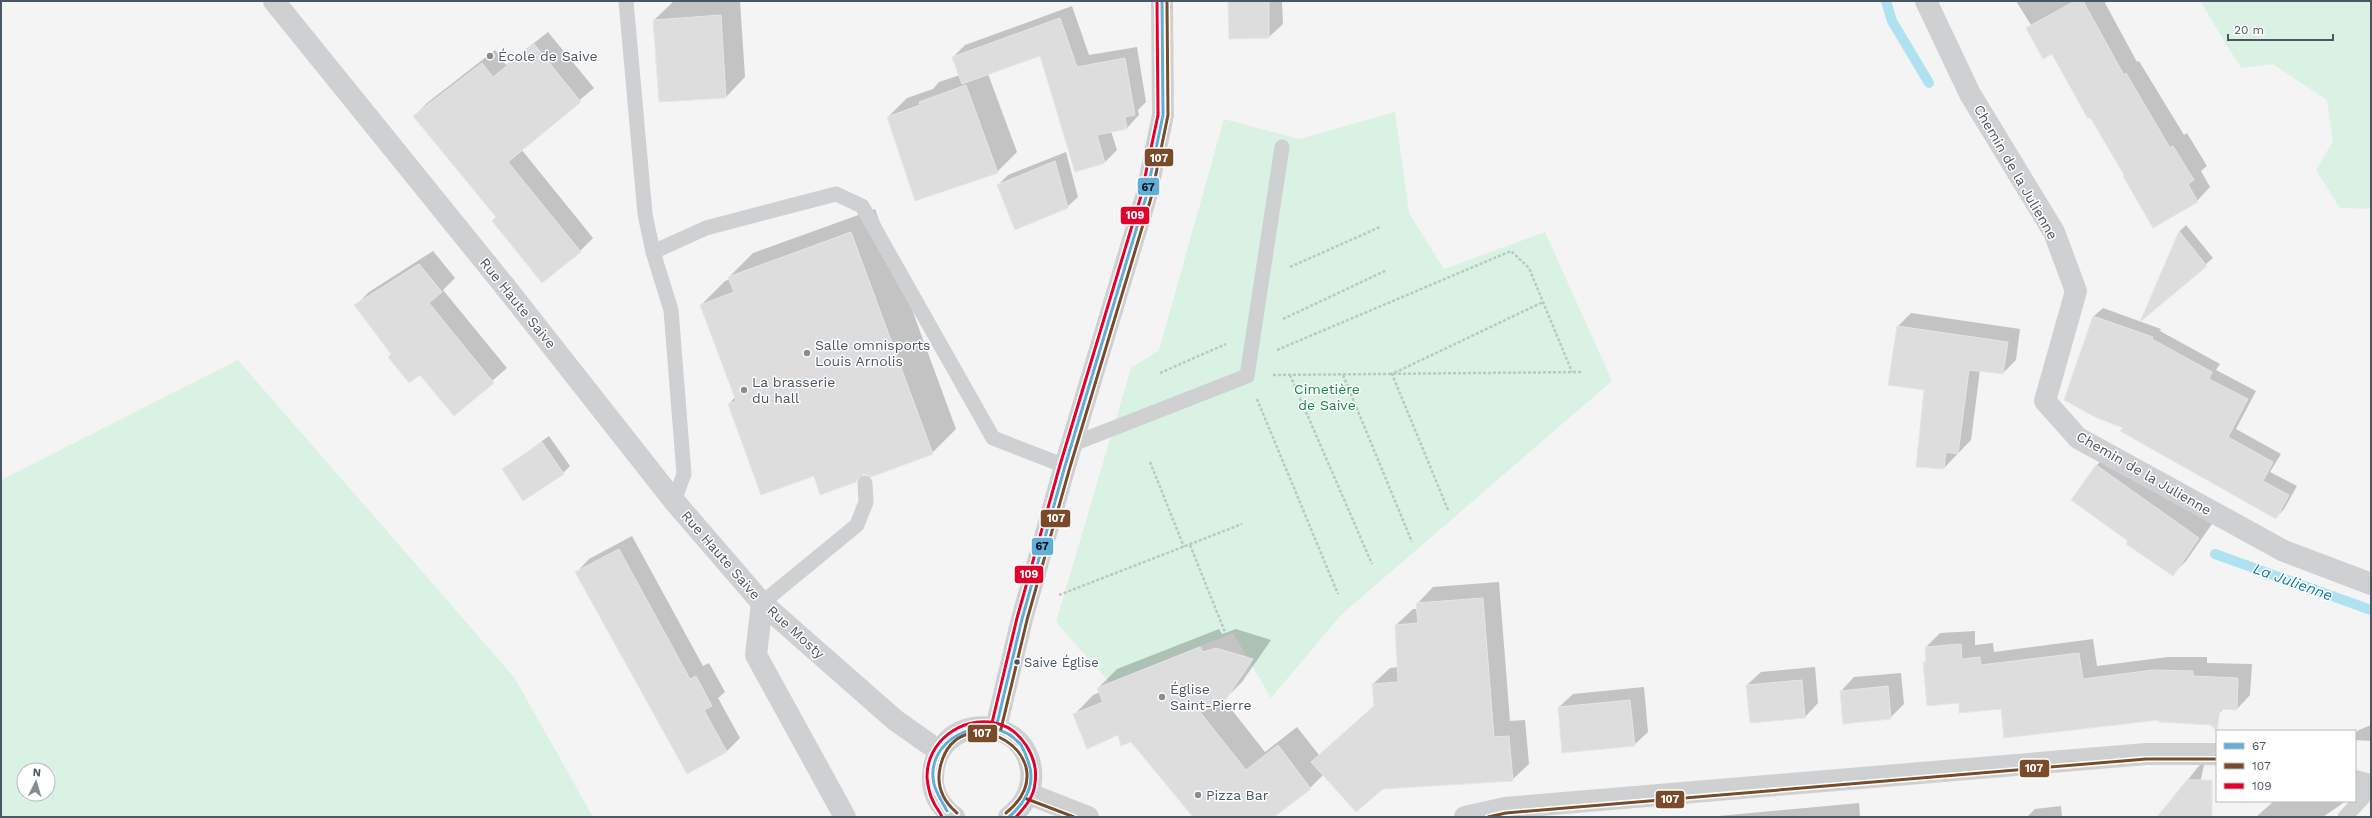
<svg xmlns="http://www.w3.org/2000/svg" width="2372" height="818" viewBox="0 0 2372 818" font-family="'Work Sans',sans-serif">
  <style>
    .green { fill: #d9f2e3; fill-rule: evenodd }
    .shadow { fill: #0003 }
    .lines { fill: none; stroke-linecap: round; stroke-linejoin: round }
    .stream { stroke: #aee2f0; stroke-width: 10 }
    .building { fill: #ddddde; stroke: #e5e6e7 }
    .path { stroke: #bcc7c4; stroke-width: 2.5; stroke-dasharray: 3 2; stroke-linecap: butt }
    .service { stroke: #ced0d2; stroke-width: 15 }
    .minor { stroke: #ced0d2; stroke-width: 22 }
    .tertiary { stroke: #ced0d2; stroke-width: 22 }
    .bus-1-casing { stroke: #fff; stroke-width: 6 }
    .bus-2-casing { stroke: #fff; stroke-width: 6 }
    .bus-3-casing { stroke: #fff; stroke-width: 6 }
    .bus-1 { stroke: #60afdb; stroke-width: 3 }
    .bus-2 { stroke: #7a4b2a; stroke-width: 3 }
    .bus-3 { stroke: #e4002b; stroke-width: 3 }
    .poi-dot { fill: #868d94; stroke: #fff; stroke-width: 1.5 }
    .bus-dot { fill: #4a5661; stroke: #fff; stroke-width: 1.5 }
    .labels { text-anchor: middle; stroke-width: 3; stroke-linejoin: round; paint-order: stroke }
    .bus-label { font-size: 13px; fill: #4a5661; stroke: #fff; text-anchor: start }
    .poi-label { font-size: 14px; fill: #4a5661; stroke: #fff; text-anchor: start }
    .street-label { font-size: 14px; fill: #4a5661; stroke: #fff }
    .park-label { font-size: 14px; fill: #17864f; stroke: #fff }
    .water-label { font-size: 15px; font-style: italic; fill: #0c7c9b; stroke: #fff }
    .line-badge { stroke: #fff; stroke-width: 1.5 }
    .badge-label { font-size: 11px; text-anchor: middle; font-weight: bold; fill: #fff }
    .pale-badge-label { font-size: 11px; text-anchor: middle; font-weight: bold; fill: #111 }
  </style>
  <rect width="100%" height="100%" fill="#f4f4f4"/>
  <g class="green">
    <polygon points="2200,1 2371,1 2371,209 2340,208 2316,170 2333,141 2327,100 2273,64 2241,68"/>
    <polygon points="1395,112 1409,213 1444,269 1545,232 1612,381 1341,615 1271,698 1233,633 1109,682 1056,622 1131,368 1159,350 1224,119 1299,139"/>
    <path d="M238 360 514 677 593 817H1V480ZM24 770H48V794H24Z"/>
  </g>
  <g class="shadow">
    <polygon points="674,1 740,1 745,77 726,97 660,101 654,20"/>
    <polygon points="1229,1 1282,1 1283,24 1269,37 1230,38"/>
    <polygon points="2016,1 2107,1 2105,3 2137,62 2139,61 2184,135 2187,133 2207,166 2201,171 2210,187 2197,201 2091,116 2052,53 2027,28 2031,25"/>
    <polygon points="1072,6 1089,55 1137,47 1146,102 1138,110 1139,115 1127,128 1111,131 1117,150 1105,162 1076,171 1041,54 988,74 1017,152 997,172 888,117 907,98 933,89 939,82 960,75 953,57 965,45"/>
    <polygon points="548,32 594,88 521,149 593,238 580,251 497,217 414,116 427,103 495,50 506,65"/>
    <polygon points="1066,152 1078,197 1067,207 998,185 1008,175"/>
    <polygon points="875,209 956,429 932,453 864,473 856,481 814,475 729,404 735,397 701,305 725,281 730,279 729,277 753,253"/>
    <polygon points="2186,225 2213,258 2143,318 2179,232"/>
    <polygon points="433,251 455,278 443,290 507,368 454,414 420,374 392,354 356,305 369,292"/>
    <polygon points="2103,308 2161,329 2160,331 2220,364 2216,370 2256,391 2236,429 2281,454 2270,472 2297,486 2284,509 2276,518 2124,427 2065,399 2094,316"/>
    <polygon points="1911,313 2020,329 2016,360 2003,373 1980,370 1971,440 1944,468 1925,389 1889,385 1898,326"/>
    <polygon points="549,436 570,466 563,473 504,469"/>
    <polygon points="2110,452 2212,524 2186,561 2172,575 2130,541 2096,466"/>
    <polygon points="632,536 703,666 709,663 725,692 718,698 740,738 727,751 576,573 589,559"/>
    <polygon points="1499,582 1510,721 1525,720 1529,764 1512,780 1324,774 1310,788 1272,817 1194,817 1131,741 1075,714 1093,695 1100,692 1098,688 1117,669 1219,629 1222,634 1236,629 1271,640 1242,682 1224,700 1265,752 1297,727 1319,755 1375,705 1373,684 1390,668 1399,667 1396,625 1413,609 1417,609 1417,604 1433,587"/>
    <polygon points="1975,631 1975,645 1993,643 1994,652 2093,639 2097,666 2168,657 2207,657 2207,663 2252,664 2250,695 2237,709 2223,709 2209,724 2002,708 1960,702 1924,663 1927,660 1926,647 1940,633"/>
    <polygon points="1815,667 1818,703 1805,717 1747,685 1761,672"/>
    <polygon points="1901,673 1904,704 1890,718 1841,691 1854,677"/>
    <polygon points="1644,687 1648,732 1634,745 1559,707 1573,694"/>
    <polygon points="2371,725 2371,741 2355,740 2355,734 2359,730"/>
    <polygon points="2205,760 2193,817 2158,817 2198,767"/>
    <polygon points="2274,801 2346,801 2323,817 2256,817"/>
    <polygon points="1859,803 1860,817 1717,817 1718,816"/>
    <polygon points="2061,806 2062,817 2027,817 2035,809"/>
  </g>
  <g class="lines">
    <g class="stream">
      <polyline points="1886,1 1892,21 1929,83"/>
      <polyline points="2215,554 2371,610"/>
    </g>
  </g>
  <g class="building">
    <polygon points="1228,1 1269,1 1269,38 1229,39"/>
    <polygon points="2075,1 2083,1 2124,75 2126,73 2170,148 2173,146 2194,180 2188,184 2198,202 2153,228 2123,176 2124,175 2090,117 2088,119 2052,54 2043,59 2026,28"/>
    <polygon points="721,15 726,98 659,102 653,20"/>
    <polygon points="1060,18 1077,67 1125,58 1135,115 1125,117 1127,129 1097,135 1105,163 1075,172 1040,56 962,84 952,57"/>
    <polygon points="534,44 581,102 508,162 581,252 542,283 492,221 496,217 413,116 482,63 493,77"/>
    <polygon points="966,85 998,173 915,201 887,117 920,105 919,102"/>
    <polygon points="1055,161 1068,208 1015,230 997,185"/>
    <polygon points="2179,231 2207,266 2140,322"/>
    <polygon points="851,232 933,454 871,477 865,474 860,475 856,482 820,495 814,476 761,495 728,404 736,401 700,305 734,292 728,277"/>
    <polygon points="419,264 442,292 429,303 494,383 454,416 420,375 409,383 388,357 391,354 354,305"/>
    <polygon points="2093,316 2153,337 2152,339 2212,372 2209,379 2248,399 2228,437 2273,462 2263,481 2289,495 2276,519 2120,431 2123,428 2095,417 2064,400"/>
    <polygon points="1897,326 2008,342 2003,374 1969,370 1958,454 1946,452 1944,469 1916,467 1924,390 1888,385"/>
    <polygon points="542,442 564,474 523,501 502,469"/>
    <polygon points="2096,465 2199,538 2173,576 2126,544 2128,541 2071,500"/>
    <polygon points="619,549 690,679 696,676 712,706 704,710 727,752 687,774 575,572"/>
    <polygon points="1483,598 1494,737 1509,736 1513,781 1383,789 1356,812 1311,762 1374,706 1372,684 1398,682 1395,625 1418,623 1416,603"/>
    <polygon points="1961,644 1962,659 1980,657 1981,665 2079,653 2083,679 2153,670 2193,671 2193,676 2238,678 2237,710 2220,709 2217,732 2211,725 2159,722 2159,720 2004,738 2001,709 1959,713 1959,703 1927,706 1923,662 1926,662 1925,647"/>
    <polygon points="1200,647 1203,652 1216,648 1253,659 1224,702 1200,712 1246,770 1278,745 1311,789 1274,817 1193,817 1131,742 1121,746 1118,735 1087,749 1073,714 1103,702 1097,688"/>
    <polygon points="1802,680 1805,718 1750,723 1746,685"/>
    <polygon points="1888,686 1891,719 1843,724 1840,691"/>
    <polygon points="1630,700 1635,746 1562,753 1558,707"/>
    <polygon points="2187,780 2212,780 2212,817 2157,817"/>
  </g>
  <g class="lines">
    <g class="path">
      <polyline points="1290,267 1380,227"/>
      <polyline points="1283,319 1387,270"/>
      <polyline points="1277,350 1511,251 1529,268 1572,372"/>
      <polyline points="1160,373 1226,344"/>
      <polyline points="1273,375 1582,372"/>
      <polyline points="1290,375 1372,564"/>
      <polyline points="1343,375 1412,542"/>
      <polyline points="1257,399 1338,594"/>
      <polyline points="1150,462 1184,547"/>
      <polyline points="1448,510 1392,374 1543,302"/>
      <polyline points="1190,545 1225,632"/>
      <polyline points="1059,595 1242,524"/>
    </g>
    <g class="service">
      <polyline points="626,1 645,214 653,252 671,310 684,474 674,501"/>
      <polyline points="653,252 706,228 836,194 862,206 993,438 1065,466"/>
      <polyline points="1073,444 1247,376 1282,147"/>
      <polyline points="762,603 857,525 866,502 865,483"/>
      <polyline points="2345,817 2371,789"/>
    </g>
    <g class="minor">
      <polyline points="1926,1 1970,94 2054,232 2076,291 2045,401 2078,438 2284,551 2371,584"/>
      <polyline points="762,603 756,655 845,817"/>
    </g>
    <g class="tertiary">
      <polyline points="274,1 503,284 674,501 762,603 895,720 939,751"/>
      <polyline points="996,728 1022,619 1065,466 1146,197 1163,115 1162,1"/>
      <polyline points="2355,781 2371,785"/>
      <polyline points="1029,794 1088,817"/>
      <path d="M954 817C941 807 932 793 933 776 935 714 1023 710 1031 770 1033 790 1025 805 1009 817"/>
      <polyline points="1465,817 1505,808 2146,754 2217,754"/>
    </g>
    <g class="bus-1-casing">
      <g id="bus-1">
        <polyline points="996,728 1022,619 1065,466 1146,197 1163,115 1162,1"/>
        <path d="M947 811C943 803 936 793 934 784 924 740 982 712 1014 738 1016 741 1021 743 1022 747 1025 752 1027 758 1029 764 1036 785 1024 804 1009 817"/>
      </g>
    </g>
    <g class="bus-2-casing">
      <g id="bus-2">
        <polyline points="1001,729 1027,620 1070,467 1151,198 1168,115 1167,1"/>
        <polyline points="1027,799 1074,817"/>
        <path d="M957 813C943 801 936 787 940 768 957 690 1074 757 1006 813"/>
        <polyline points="1488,817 1506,813 2146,759 2217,759"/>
      </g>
    </g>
    <g class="bus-3-casing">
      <g id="bus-3">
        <polyline points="991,727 1017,618 1060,465 1141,196 1158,115 1157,1"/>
        <path d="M942 817C940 811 935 807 933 801 929 794 928 786 927 778 926 742 961 716 995 723 1021 728 1039 758 1035 783 1034 797 1025 807 1016 817"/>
      </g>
    </g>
    <use href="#bus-1" class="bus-1"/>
    <use href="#bus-2" class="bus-2"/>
    <use href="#bus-3" class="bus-3"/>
  </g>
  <g class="poi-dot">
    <circle cx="490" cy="56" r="4"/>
    <circle cx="807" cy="353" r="4"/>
    <circle cx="744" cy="390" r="4"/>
    <circle cx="1162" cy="697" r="4"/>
    <circle cx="1198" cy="795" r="4"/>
  </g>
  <circle class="bus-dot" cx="1017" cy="662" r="3.5"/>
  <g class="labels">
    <g class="bus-label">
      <text x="1024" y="667">Saive Église</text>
    </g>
    <g class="poi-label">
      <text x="498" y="61">École de Saive</text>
      <text x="815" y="350">Salle omnisports<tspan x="815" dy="16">Louis Arnolis</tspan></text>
      <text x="752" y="387">La brasserie<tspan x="752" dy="16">du hall</tspan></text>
      <text x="1170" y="694">Église<tspan x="1170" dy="16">Saint-Pierre</tspan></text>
      <text x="1206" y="800">Pizza Bar</text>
    </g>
    <g class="street-label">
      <text transform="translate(2016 172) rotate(60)" y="5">Chemin de la Julienne</text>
      <text transform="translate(518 303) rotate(51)" y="5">Rue Haute Saive</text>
      <text transform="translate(2144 473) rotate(30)" y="5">Chemin de la Julienne</text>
      <text transform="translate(721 555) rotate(49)" y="5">Rue Haute Saive</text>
      <text transform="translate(796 632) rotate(42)" y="5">Rue Mosty</text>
    </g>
    <g class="park-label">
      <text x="1327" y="394">Cimetière<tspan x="1327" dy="16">de Saive</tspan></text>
    </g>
    <g class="water-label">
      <text transform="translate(2293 582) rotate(20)" y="5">La Julienne</text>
    </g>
  </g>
  <g class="line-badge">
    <rect x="1144" y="148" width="30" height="19" rx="4" fill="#7a4b2a"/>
    <rect x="1137" y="177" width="23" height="19" rx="4" fill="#60afdb"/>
    <rect x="1120" y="206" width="30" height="19" rx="4" fill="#e4002b"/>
    <rect x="1040" y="509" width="31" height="19" rx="4" fill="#7a4b2a"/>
    <rect x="1031" y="537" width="23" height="19" rx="4" fill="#60afdb"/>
    <rect x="1014" y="565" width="30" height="19" rx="4" fill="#e4002b"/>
    <rect x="967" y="724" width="31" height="19" rx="4" fill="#7a4b2a"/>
    <rect x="2019" y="759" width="31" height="19" rx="4" fill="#7a4b2a"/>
    <rect x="1655" y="790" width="30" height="19" rx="4" fill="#7a4b2a"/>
  </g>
  <g class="badge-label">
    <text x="1159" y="162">107</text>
    <text x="1135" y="219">109</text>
    <text x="1056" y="522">107</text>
    <text x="1029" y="578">109</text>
    <text x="982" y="737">107</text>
    <text x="2034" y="772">107</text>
    <text x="1670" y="803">107</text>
  </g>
  <g class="pale-badge-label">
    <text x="1148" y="191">67</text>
    <text x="1042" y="550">67</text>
  </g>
  <rect width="2372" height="818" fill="none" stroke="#4a5661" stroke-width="4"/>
  <rect x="2216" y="730" width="140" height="72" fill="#ffffff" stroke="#b7bbc0"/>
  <rect x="2224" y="743" width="20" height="6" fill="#60afdb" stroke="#b7bbc0"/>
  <text x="2252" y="750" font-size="12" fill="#4a5661">67</text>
  <rect x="2224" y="763" width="20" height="6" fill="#7a4b2a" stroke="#b7bbc0"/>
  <text x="2252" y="770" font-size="12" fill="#4a5661">107</text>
  <rect x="2224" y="783" width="20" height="6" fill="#e4002b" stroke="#b7bbc0"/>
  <text x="2252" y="790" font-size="12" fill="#4a5661">109</text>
  <g transform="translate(36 782) rotate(5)"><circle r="19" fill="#ffffff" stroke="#b7bbc0"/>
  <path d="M0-3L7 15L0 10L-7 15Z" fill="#868d94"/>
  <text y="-6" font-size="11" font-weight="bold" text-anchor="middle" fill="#4a5661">N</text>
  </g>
  <path d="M2228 34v6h105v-6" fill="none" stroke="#4a5661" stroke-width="2"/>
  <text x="2234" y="34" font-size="12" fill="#4a5661" stroke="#ffffff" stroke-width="3" paint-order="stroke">20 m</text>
</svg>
